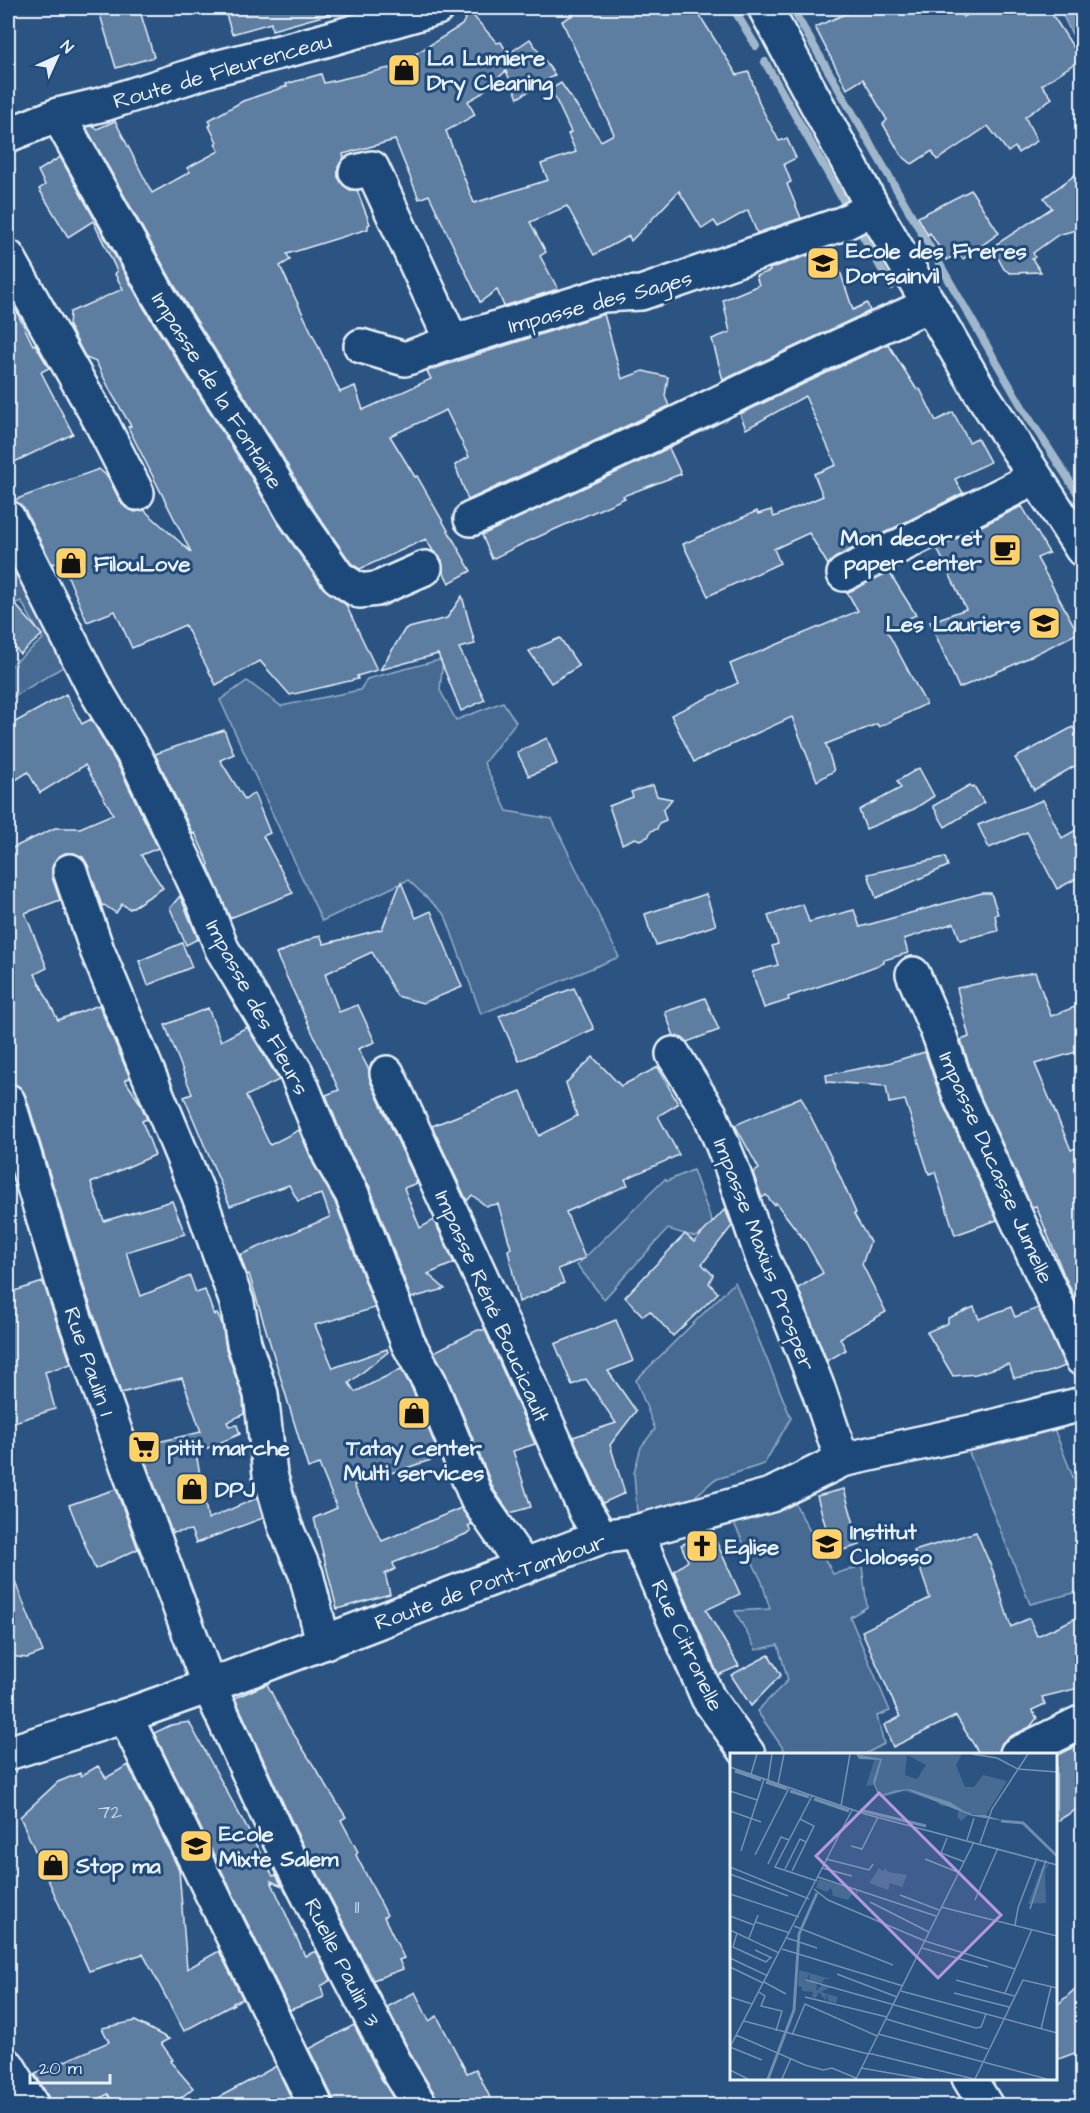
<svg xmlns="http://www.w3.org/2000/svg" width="1090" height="2113" viewBox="0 0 1090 2113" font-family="'Architects Daughter',sans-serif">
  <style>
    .green { fill: #476b93; stroke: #98aec6; stroke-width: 1.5 }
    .water { fill: #708ead; stroke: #a0b6cb; stroke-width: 1.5 }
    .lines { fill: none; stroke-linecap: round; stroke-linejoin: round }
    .stream { stroke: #a0b6cb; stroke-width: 8 }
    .building { fill: #5d7da1; stroke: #e8f1f8; stroke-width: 1.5 }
    .minor-casing { stroke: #e8f1f8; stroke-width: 38 }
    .minor { stroke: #1f4a7a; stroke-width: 33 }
    .labels { text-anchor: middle; stroke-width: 6; stroke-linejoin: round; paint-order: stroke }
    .number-label { font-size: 20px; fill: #c5d4e2 }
    .poi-label { font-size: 22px; font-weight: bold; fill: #e8f1f8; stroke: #1f4a7a; text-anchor: start }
    .street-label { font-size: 22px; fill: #e8f1f8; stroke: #1f4a7a }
    .inset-river { fill: none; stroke: #708ead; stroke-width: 3 }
    .inset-road { fill: none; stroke: #7793b1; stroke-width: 1.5 }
    .view { fill: #b798de; fill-opacity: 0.15; stroke: #b798de; stroke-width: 3 }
    .inset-edge { fill: none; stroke: #e8f1f8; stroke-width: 3 }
  </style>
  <rect width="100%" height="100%" fill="#2b5482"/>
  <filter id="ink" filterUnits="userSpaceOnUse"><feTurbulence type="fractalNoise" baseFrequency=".0167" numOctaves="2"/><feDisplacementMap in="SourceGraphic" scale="12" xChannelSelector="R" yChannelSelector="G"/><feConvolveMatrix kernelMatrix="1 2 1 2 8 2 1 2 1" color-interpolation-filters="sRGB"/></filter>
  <g filter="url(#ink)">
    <g class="green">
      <polygon points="8,551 68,664 8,700 8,668 43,639 21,601 8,606"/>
      <polygon points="443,659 440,690 456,720 503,702 516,722 484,763 507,811 552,819 619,957 481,1014 445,915 408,880 322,921 220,700 247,681 281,706 360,690 367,679"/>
      <polygon points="693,1170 714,1227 695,1237 668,1229 604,1299 577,1265 665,1179 667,1181"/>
      <polygon points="735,1282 791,1418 764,1464 714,1480 675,1514 637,1512 634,1473 641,1447 655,1429 636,1380"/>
      <polygon points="1051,1421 1082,1500 1082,1591 1030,1604 964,1440"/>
      <polygon points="789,1492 833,1574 862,1566 867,1607 850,1617 890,1711 877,1716 884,1744 865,1754 787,1754 757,1711 788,1680 778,1645 756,1650 735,1611 770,1609 762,1582 732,1519"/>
    </g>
    <path class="water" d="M1059 8H1076C1076 22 1083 34 1082 48L1076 42Z"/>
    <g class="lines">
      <g class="stream">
        <polyline points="733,8 756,46"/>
        <polyline points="792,8 1025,412 1082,500"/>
        <polyline points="765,62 844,202"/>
        <polyline points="863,236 891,286"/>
      </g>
    </g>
    <g class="building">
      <polygon points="98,8 139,8 154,57 116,68"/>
      <polygon points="224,8 329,8 330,14 272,30 271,23 232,34"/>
      <polygon points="570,8 695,8 737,75 749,72 760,105 779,141 787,139 796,158 784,164 791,182 787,184 801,218 757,233 748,210 718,227 714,221 702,229 679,191 631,241 629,236 594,255 567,206 530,222 546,252 540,256 558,289 504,306 497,290 480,302 429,195 419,199 395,140 343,154 344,158 338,167 338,177 343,185 350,190 357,190 370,224 368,225 368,229 287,254 290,260 280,266 340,392 355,386 363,410 431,379 427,371 604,314 622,379 643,371 668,377 665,396 669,406 468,500 455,465 469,457 446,410 390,436 415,477 417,476 471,571 449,583 443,571 442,560 433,551 426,539 360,569 351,563 308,501 281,454 176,288 86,127 92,126 97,129 115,121 152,193 190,172 187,168 219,151 215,144 217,142 209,126 211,125 209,120 243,101 287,86 286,84 321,74 324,83 389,68 390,70 462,25 469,11 497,43 501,42 508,54 530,39 555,75 518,98 506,71 479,95 468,101 475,115 446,131 474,203 548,180 541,164 576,152 568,134 571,132 551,89 561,83 601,141 614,134 562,21 573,15"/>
      <polygon points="859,8 958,8 963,17 983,8 1048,8 1081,59 1042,85 1052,98 1025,117 1037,141 1018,153 1015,147 1008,152 988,126 937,160 932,151 912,164 901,155 883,124 887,120 863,79 847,89 815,27"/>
      <polygon points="60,157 144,308 249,474 277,522 323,588 346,605 377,670 357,676 358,679 290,695 260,661 216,685 185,625 132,648 115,611 87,622 62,562 52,564 25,510 14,500 99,469 108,477 120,501 126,508 135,512 144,510 191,552 128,427 131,426 112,394 96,362 86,358 69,326 70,312 123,289 115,274 117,271 93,221 68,237 39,189 45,185 38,171"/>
      <polygon points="1083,169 1083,228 1058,235 1033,253 1035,257 1032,259 1041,272 1010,273 1004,269 992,247 1052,208 1044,198"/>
      <polygon points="971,190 999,233 963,259 958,253 947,260 930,233 928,235 918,217"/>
      <polygon points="833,250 853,310 867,303 870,311 723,380 712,339 730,332 723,300 759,285 756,276 770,271 769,269 815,253 816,256"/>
      <polygon points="8,294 33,345 35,344 49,368 41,372 73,434 8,465"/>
      <polygon points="888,344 917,390 920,389 936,421 953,412 969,442 977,438 990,462 955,479 963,493 836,557 828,565 809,533 774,549 780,563 708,596 683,544 757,511 758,514 771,510 774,517 823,496 814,474 836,465 805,396 746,429 740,414"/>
      <polygon points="669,448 681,474 623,496 625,498 520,545 492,559 482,535"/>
      <polygon points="1022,506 1049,553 1037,558 1078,633 1013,665 959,688 930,622 966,609 937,548"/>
      <polygon points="889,572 916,615 886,629 926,704 879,727 877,724 826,744 834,771 817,781 792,717 694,762 671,715 738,683 730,664 858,611 847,592"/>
      <polygon points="8,596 42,635 20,654 8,639"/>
      <polygon points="462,596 475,644 459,648 485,700 461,711 438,654 380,670 405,629 447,618"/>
      <polygon points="560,638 579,666 551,683 529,651"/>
      <polygon points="66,694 82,724 91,719 121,771 158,848 141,855 163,888 130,909 122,904 116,913 104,905 102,906 88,865 83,857 74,853 65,853 56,859 52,868 52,877 60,900 25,913 47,968 35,974 58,1020 99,1005 130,1078 125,1080 140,1103 147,1119 142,1121 155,1155 91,1183 104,1221 172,1201 185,1234 126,1252 141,1296 190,1276 196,1293 205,1290 214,1315 217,1314 222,1324 226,1349 243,1398 244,1414 227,1422 229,1426 237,1425 240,1434 196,1453 208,1519 257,1498 263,1518 196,1543 191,1530 172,1533 140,1446 201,1432 182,1378 121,1393 84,1287 26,1096 20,1087 12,1083 8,1074 8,850 55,828 80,828 113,814 85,765 40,793 28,772 8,785 8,726"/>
      <polygon points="1073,727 1083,745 1083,761 1034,790 1015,758"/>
      <polygon points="224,730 234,754 220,760 245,800 254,793 270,833 263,836 293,893 230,918 208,866 209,864 195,833 193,834 155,754"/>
      <polygon points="547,738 557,764 529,776 517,752"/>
      <polygon points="919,768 934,796 914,809 866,829 859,810 901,788 897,781"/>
      <polygon points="653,785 657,796 672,799 663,810 666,820 659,823 657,829 651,831 648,837 640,840 635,838 622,844 609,806 633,797 631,792"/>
      <polygon points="970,785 972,787 974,786 984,803 945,827 933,806"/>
      <polygon points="1043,800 1062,838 1083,826 1083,875 1057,889 1027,832 989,848 978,825"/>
      <polygon points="945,857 948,866 876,898 868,874"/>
      <polygon points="401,882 416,918 431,911 462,987 423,1003 397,996 372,952 325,974 339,1012 358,1005 375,1042 358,1049 369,1070 370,1081 417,1183 404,1188 420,1228 434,1220 454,1263 428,1274 445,1289 411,1298 370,1187 347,1148 326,1095 339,1090 276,954 320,935 324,944 382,929"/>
      <polygon points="982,893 991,893 998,914 995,915 998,931 960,940 954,923 904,939 908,953 884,960 884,963 849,976 788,997 789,1000 764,1008 752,972 778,965 772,946 778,944 768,916 803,904 809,922 854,910 860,927"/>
      <polygon points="706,894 716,925 656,945 649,928 645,914"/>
      <polygon points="180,896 198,939 186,945 170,908"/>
      <polygon points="182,943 192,967 148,985 139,961"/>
      <polygon points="1035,972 1051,1016 1083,1004 1083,1050 1035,1064 1071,1150 1083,1145 1083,1316 1064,1275 1036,1206 1032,1207 977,1089 961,1040 969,1037 957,988"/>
      <polygon points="574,988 594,1029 519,1061 499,1016"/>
      <polygon points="705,998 719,1030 687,1042 682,1038 674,1036 665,1012"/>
      <polygon points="208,1008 221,1041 247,1027 279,1080 246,1096 270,1145 299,1130 314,1165 335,1202 375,1308 315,1325 333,1368 387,1349 388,1352 349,1383 355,1392 401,1369 412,1389 440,1457 354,1485 382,1541 461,1508 472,1524 468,1526 471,1532 393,1563 395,1569 385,1574 390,1594 337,1609 314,1518 337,1508 319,1464 308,1468 249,1274 247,1275 240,1255 330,1217 322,1194 298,1201 289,1185 230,1206 184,1097 192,1094 165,1025"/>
      <polygon points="925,1052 943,1104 997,1220 955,1235 935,1172 929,1174 905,1100 889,1103 886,1086 827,1082 826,1075 888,1063"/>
      <polygon points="593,1057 621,1086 658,1067 678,1104 658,1116 679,1155 625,1179 628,1185 566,1212 585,1258 558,1269 564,1283 519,1302 508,1250 511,1248 498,1204 486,1206 472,1195 467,1201 432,1126 521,1091 539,1136 577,1116 566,1083"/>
      <polygon points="801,1097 834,1163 856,1213 854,1214 870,1242 862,1264 886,1312 840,1338 846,1350 827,1361 798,1288 823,1273 805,1241 776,1203 774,1205 766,1195 762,1198 753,1173 759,1169 735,1125"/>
      <polygon points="725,1209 732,1226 702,1264 713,1275 709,1283 718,1293 673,1336 650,1311 643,1316 625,1297 685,1234 694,1242"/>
      <polygon points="43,1282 71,1364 45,1372 55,1409 8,1424 8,1293"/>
      <polygon points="974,1307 979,1319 1011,1307 1015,1317 1038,1308 1065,1366 1046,1373 1014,1378 1009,1364 976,1374 953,1376 927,1332 948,1323 948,1318"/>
      <polygon points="616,1320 633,1361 608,1371 636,1411 610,1445 625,1493 603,1503 573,1437 616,1423 586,1379 572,1385 555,1344"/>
      <polygon points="478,1330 485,1330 535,1444 513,1451 531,1507 510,1513 494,1490 446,1374 434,1352"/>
      <polygon points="116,1489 138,1549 95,1569 69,1505"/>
      <polygon points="844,1489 860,1545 833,1553 817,1496"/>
      <polygon points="712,1532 740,1594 706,1610 739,1666 718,1675 674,1571 688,1561 681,1545"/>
      <polygon points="976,1532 993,1571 1011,1627 1029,1618 1037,1636 1083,1615 1083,1687 1042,1697 1045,1704 1032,1710 1037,1718 1030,1727 1009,1737 1002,1743 999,1755 980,1755 956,1716 893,1747 884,1725 900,1717 862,1631 930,1598 914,1551"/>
      <polygon points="8,1564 43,1652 27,1658 8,1656"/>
      <polygon points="769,1655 781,1675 751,1706 731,1675"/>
      <polygon points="267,1684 288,1725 346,1817 341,1820 358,1852 356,1855 387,1915 384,1917 404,1958 399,1960 403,1969 373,1980 296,1831 235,1698"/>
      <polygon points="189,1722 273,1876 276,1875 282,1886 271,1881 305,1956 316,1951 331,1980 321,1986 324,1997 290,2010 154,1733 171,1725"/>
      <polygon points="1083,1743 1083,1805 1056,1822 1056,1756"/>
      <polygon points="128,1765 179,1870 187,1969 219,1951 243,1999 233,2003 234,2004 184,2031 143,1954 89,1971 20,1817 58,1782 80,1773 81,1776 98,1766 106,1778"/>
      <polygon points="1083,1982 1083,2050 1056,2060 1056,2006"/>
      <polygon points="415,1992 429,2021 437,2016 467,2073 476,2069 494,2106 439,2106 436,2096 415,2062 387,2007"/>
      <polygon points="135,2021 169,2039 161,2043 173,2060 170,2061 193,2088 171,2106 115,2106 108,2094 86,2106 51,2106 48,2096 35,2074 109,2042 102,2028"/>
      <polygon points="354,2025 382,2080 398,2106 334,2106 333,2098 309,2049"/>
      <polygon points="276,2066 295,2106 202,2106 255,2078"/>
    </g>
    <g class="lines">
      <g class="minor-casing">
        <g id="minor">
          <polyline points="765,8 873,208 980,391 1082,549"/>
          <polyline points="58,115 160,298 265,464 292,511 338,577 359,591 377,589 425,568"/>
          <polyline points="8,135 58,115 104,104 216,68 315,43 437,8"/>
          <polyline points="356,172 372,168 452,342 603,295 641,293 844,223 873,208"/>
          <polyline points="8,257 101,422 137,493"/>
          <polyline points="361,346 405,359 452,342"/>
          <polyline points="8,518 92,684 138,762 203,900 222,949 296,1072 330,1156 352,1194 408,1343 429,1381 477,1499 524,1567"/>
          <path d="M471 519C625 451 775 373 929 305"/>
          <polyline points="844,574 1035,478"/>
          <polyline points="70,871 97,950 199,1196 237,1303 244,1343 261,1394 270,1474 285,1526 306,1574 323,1642"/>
          <polyline points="913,974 940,1037 960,1096 1082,1359"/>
          <polyline points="673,1054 710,1114 730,1163 764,1262 783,1300 819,1391 842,1460"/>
          <polyline points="387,1073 506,1331 586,1512 601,1537"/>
          <polyline points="8,1101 66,1293 123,1454 209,1686 279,1839 399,2071 420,2106"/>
          <polyline points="636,1532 708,1698 748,1754"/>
          <polyline points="125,1716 316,2106"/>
          <polyline points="8,1753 125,1716 209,1686 601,1537 636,1532 771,1495 842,1460 976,1431 1082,1404"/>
          <polyline points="1017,1754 1082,1722"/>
          <polyline points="8,2066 32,2106"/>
          <polyline points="969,2078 986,2106"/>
        </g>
      </g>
      <use href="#minor" class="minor"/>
    </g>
  </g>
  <defs>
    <g id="shop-square" transform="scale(1.725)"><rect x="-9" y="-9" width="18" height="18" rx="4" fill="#ffd166" stroke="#1f4a7a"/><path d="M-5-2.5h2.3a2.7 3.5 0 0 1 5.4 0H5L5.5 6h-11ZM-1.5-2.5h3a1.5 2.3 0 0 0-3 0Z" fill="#111"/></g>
    <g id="school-square" transform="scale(1.725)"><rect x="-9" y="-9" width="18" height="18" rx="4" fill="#ffd166" stroke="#1f4a7a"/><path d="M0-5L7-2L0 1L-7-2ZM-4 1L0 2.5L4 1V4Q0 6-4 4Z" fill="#111"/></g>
    <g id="cafe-square" transform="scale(1.725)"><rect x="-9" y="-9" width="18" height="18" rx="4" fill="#ffd166" stroke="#1f4a7a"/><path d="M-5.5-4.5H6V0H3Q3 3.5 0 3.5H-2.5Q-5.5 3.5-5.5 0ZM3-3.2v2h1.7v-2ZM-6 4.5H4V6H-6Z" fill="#111"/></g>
    <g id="supermarket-square" transform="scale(1.725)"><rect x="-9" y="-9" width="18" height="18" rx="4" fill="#ffd166" stroke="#1f4a7a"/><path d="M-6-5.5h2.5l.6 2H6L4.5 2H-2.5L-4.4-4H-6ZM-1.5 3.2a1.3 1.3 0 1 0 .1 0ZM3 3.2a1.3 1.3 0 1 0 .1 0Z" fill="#111"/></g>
    <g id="church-square" transform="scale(1.725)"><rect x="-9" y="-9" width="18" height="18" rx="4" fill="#ffd166" stroke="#1f4a7a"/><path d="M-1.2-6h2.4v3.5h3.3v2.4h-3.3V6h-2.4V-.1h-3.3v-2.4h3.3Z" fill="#111"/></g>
  </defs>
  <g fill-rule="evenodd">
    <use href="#shop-square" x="404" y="70"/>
    <use href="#school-square" x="823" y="263"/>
    <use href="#cafe-square" x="1005" y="550"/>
    <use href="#shop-square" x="71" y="563"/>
    <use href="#school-square" x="1044" y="623"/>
    <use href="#shop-square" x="414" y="1413"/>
    <use href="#supermarket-square" x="144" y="1447"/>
    <use href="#shop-square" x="192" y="1489"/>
    <use href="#school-square" x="827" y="1544"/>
    <use href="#church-square" x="702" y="1546"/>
    <use href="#school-square" x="196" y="1846"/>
    <use href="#shop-square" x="53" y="1865"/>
  </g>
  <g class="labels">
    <g class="number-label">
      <text x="110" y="1818">72</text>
      <text x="357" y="1913">11</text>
    </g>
    <g class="poi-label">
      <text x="427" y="65">La Lumiere<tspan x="427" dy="25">Dry Cleaning</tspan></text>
      <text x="846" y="258">Ecole des Freres<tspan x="846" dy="25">Dorsainvil</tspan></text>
      <text x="982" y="545" text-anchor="end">Mon decor et<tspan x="982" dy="25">paper center</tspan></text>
      <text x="94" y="571">FilouLove</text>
      <text x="1021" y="631" text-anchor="end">Les Lauriers</text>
      <text x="167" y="1455">pitit marche</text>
      <text x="414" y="1455" text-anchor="middle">Tatay center<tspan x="414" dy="25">Multi services</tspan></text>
      <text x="215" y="1497">DPJ</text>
      <text x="850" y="1539">Institut<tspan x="850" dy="25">Clolosso</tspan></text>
      <text x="725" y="1554">Eglise</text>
      <text x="219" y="1841">Ecole<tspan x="219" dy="25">Mixte Salem</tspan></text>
      <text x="76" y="1873">Stop ma</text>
    </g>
    <g class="street-label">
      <text transform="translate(222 70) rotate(-16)" y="8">Route de Fleurenceau</text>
      <text transform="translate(600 301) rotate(-15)" y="8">Impasse des Sages</text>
      <text transform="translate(218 390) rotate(58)" y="8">Impasse de la Fontaine</text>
      <text transform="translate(258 1007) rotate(62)" y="8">Impasse des Fleurs</text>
      <text transform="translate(997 1167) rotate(66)" y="8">Impasse Ducasse Jumelle</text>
      <text transform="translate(765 1254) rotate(69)" y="8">Impasse Maxius Prosper</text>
      <text transform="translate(493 1306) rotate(66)" y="8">Impasse Réné Boucicault</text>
      <text transform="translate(90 1361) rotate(71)" y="8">Rue Paulin 1</text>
      <text transform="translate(490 1581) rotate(-20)" y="8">Route de Pont-Tambour</text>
      <text transform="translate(688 1645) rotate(65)" y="8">Rue Citronelle</text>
      <text transform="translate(343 1962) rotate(63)" y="8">Ruelle Paulin 3</text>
    </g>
  </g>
  <g transform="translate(730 1753)">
    <rect width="327" height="327" fill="#2b5482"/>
    <path d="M129 1H232L226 12 235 34H244L253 22 277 28 256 62H238L231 68 227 63 229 57 223 53H211L206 48 174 38 154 44 143 32 136 33 145 5ZM177 2 196 12 187 26 175 22ZM319 111 315 117 316 150 298 151 312 114ZM155 114 158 119 177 122 172 134 160 130 158 137 139 130 149 115 154 118ZM89 126 128 137 127 143 125 137 122 136 124 139 118 147 103 143 101 135 97 139 86 135ZM69 217 101 226H94L92 230 80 228 79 221 77 226 87 232 86 238 92 232 101 234 91 239 108 244 106 250 98 248 97 241 95 247 89 239 86 245 82 244 83 239 72 238V234L68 233Z" fill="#476b93" fill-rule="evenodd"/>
    <path d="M126 1 152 6 145 31 150 42 167 37 180 36 220 49 234 58 240 60 242 62H255L274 68 242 63 177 37 152 43 148 42 143 29 150 7 129 6Z" fill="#708ead"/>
    <path class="inset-river" d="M5 18 31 27M36 29 57 36M60 38 79 44M84 46 119 58M130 57 196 73M271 68 293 70 327 103M38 326 64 257 69 181 87 140"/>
    <path class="inset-road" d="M242 1 267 5 288 16M0 14 135 61 327 112M288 16 327 19M21 21 27 1M38 27 42 1M48 31 54 1M0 38 27 47M82 43 45 114 87 128M111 53 120 1M0 58 31 69M217 85 211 100 235 109M237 87 244 65M250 90 262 56 298 1M121 93 132 96 148 64M11 98 34 26M25 102 59 35M96 106 139 117 143 111M195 106 230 120M38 111 51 84 59 87M0 114 79 146M92 115 122 123M55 116 70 86 76 89M62 118 84 73 70 66M0 121 58 143M88 124 206 163M84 136 98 147 195 188 285 216M0 141 69 164M170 142 209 157M245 147 268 95M140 149 199 179M211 154 327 183M300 156 316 107M0 163 24 172M26 169 60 180M285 172 288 155 307 105M64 173 163 212M0 177 49 200M7 180 3 194 36 209 41 204M19 185 28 162M57 185 87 195M192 195 258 214M52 196 173 233M25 197 42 205M0 205 38 223M0 214 33 230M107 221 167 244M76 227 246 275 251 274 256 261M226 227 284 243M34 229 56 241M171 238 327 280M29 239 35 243 31 253 52 258 46 278M224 240 279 254M275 240 302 176M0 244 22 251M75 244 157 264M156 266 258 296M14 268 138 301M311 276 321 234M148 281 317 326M6 282 75 312 93 317 102 315 126 325M62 282 75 251 147 283M0 294 122 57M0 294 32 307M138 300 244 326M131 315 194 326M0 317 18 326M52 326 61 305M126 326 244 89M245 326 293 227 327 235"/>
    <path class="view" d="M149 40 271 162 208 225 86 103Z"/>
    <rect width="327" height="327" class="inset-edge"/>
  </g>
  <rect width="1090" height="2113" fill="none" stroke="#1f4a7a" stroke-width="30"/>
  <rect x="15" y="15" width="1060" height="2083" fill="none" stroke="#e8f1f8" stroke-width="2" filter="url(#ink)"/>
  <g transform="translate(57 57) rotate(45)" stroke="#1f4a7a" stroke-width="4.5" paint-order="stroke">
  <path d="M0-4.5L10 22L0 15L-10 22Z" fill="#e8f1f8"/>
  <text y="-9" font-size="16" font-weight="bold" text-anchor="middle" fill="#e8f1f8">N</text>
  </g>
  <path d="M30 2074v9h80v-9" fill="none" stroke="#e8f1f8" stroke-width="3"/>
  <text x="39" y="2074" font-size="18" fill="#e8f1f8" stroke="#1f4a7a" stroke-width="4.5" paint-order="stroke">20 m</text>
</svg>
